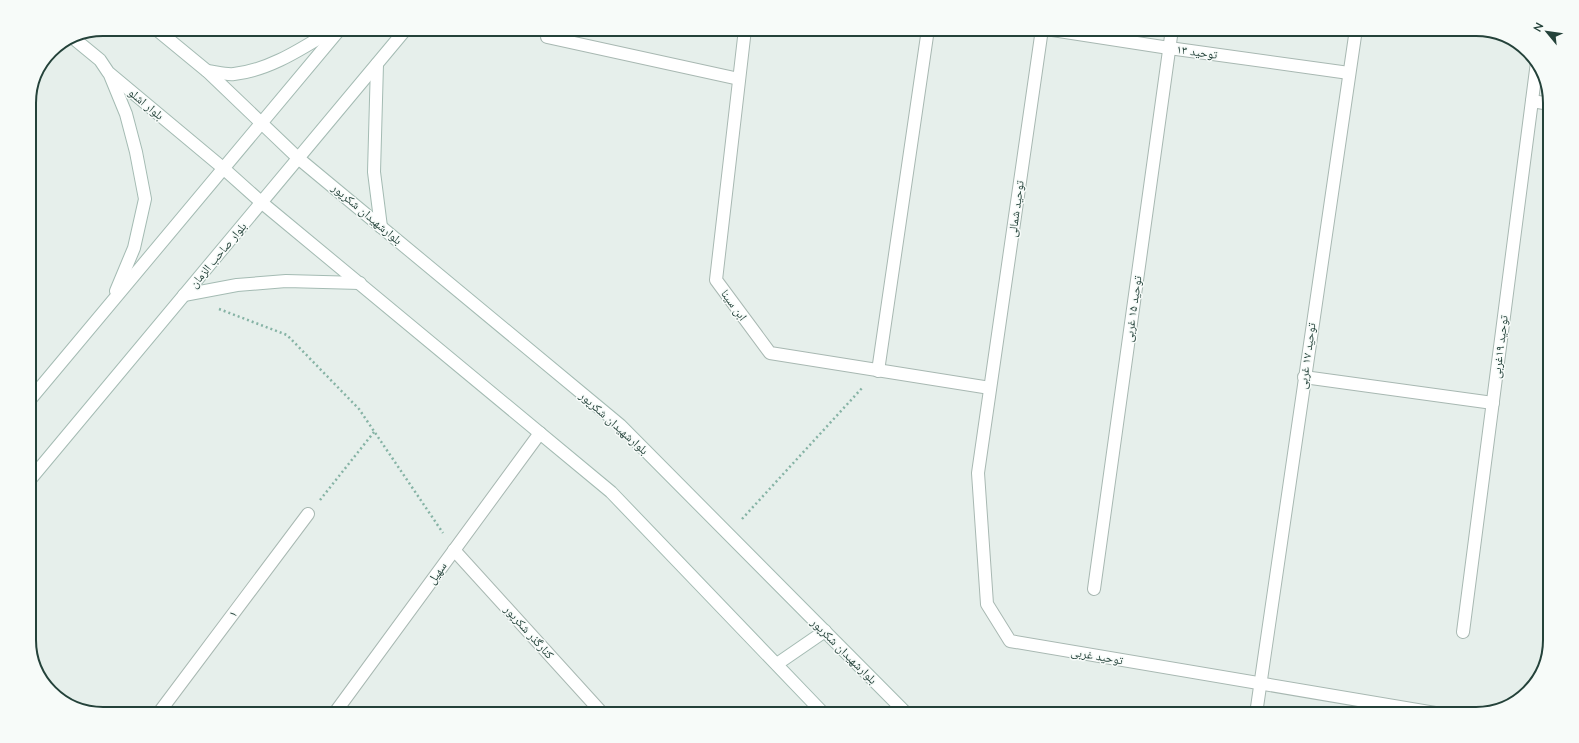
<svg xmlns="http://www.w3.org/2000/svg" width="1579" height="743" viewBox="0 0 1579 743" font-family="Lato,'Noto Naskh Arabic',sans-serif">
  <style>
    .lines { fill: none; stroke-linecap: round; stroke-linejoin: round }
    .minor-casing { stroke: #a8b8b2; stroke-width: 14 }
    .tertiary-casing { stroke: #a8b8b2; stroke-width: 14 }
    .secondary-casing { stroke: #a4bbb3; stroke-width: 14 }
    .path { stroke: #86b3a5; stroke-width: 2.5; stroke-dasharray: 2 3; stroke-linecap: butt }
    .minor { stroke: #fff; stroke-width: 12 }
    .tertiary { stroke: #fff; stroke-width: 12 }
    .secondary { stroke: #fff; stroke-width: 12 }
    .labels { text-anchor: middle; stroke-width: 3; stroke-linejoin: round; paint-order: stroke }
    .street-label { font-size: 12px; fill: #24423a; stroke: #f7fbf9 }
    .rim { fill: none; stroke: #24423a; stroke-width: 2 }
  </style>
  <rect width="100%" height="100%" fill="#e6efeb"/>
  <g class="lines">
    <g class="minor-casing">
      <g id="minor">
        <polyline points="548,29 547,37 739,79"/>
        <polyline points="745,29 716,280 770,353 990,388"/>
        <polyline points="1046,29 1169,48 1349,73"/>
        <polyline points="1532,101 1550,104"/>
        <polyline points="878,371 928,29"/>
        <polyline points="1304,377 1493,403"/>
        <polyline points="454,550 603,714"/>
        <polyline points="1094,589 1172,29"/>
        <polyline points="1463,632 1537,62"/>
        <polyline points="158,714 308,514"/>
        <polyline points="1256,714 1356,29"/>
      </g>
    </g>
    <g class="tertiary-casing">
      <g id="tertiary">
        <polyline points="1042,29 978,473 987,604 1010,641 1441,714"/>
        <polyline points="334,714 540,433"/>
      </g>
    </g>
    <g class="secondary-casing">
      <g id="secondary">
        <polyline points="156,29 207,71 298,158 620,425 907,714"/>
        <polyline points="72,37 100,60 108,72 223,168 261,202 611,492 824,714"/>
        <polyline points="377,64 374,172 381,227"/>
        <path d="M207 71C216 72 226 75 234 74 271 70 304 47 334 29"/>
        <polyline points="110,75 126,114 136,152 145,199 134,248 116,291"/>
        <polyline points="184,295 237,285 286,281 360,283"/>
        <polyline points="29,401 340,29"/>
        <polyline points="29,481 406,29"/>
        <polyline points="777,664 825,631"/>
      </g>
    </g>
    <g class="path">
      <polyline points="219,309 287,335 359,409 443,533"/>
      <polyline points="320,500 374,432"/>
      <polyline points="742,519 863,387"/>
    </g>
    <use href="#minor" class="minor"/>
    <use href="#tertiary" class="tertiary"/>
    <use href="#secondary" class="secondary"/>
  </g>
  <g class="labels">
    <g class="street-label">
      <text transform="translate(1197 52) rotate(8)" y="4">توحید ۱۳</text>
      <text transform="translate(146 104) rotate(40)" y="4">بلوار اشلو</text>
      <text transform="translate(1016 209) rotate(-82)" y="4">توحید شمالی</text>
      <text transform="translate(367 214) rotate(40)" y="4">بلوارشهیدان شکرپور</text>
      <text transform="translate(218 255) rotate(-50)" y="4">بلوار صاحب الزمان</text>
      <text transform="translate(734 305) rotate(54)" y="4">ابن سینا</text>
      <text transform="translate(1133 309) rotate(-82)" y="4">توحید ۱۵ غربی</text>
      <text transform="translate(1500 347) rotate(-83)" y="4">توحید ۱۹غربی</text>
      <text transform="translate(1307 356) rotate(-82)" y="4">توحید ۱۷ غربی</text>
      <text transform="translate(614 423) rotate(42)" y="4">بلوارشهیدان شکرپور</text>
      <text transform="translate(437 573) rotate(-54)" y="4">سهیل</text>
      <text transform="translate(233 614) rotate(-53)" y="4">۱</text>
      <text transform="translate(529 632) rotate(48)" y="4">کنارگذر شکرپور</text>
      <text transform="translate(844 651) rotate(45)" y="4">بلوارشهیدان شکرپور</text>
      <text transform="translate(1097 656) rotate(10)" y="4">توحید غربی</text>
    </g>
  </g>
  <path d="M0 0H1579V743H0ZM103 36H1476A67 67 0 0 1 1543 103V640A67 67 0 0 1 1476 707H103A67 67 0 0 1 36 640V103A67 67 0 0 1 103 36Z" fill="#f7fbf9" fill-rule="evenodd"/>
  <path class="rim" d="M103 36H1476A67 67 0 0 1 1543 103V640A67 67 0 0 1 1476 707H103A67 67 0 0 1 36 640V103A67 67 0 0 1 103 36Z"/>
  <g transform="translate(1547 32) rotate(299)" stroke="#f7fbf9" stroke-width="3" paint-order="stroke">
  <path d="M0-3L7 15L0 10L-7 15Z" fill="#24423a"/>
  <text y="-6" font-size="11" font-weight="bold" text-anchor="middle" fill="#24423a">N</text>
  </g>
</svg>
